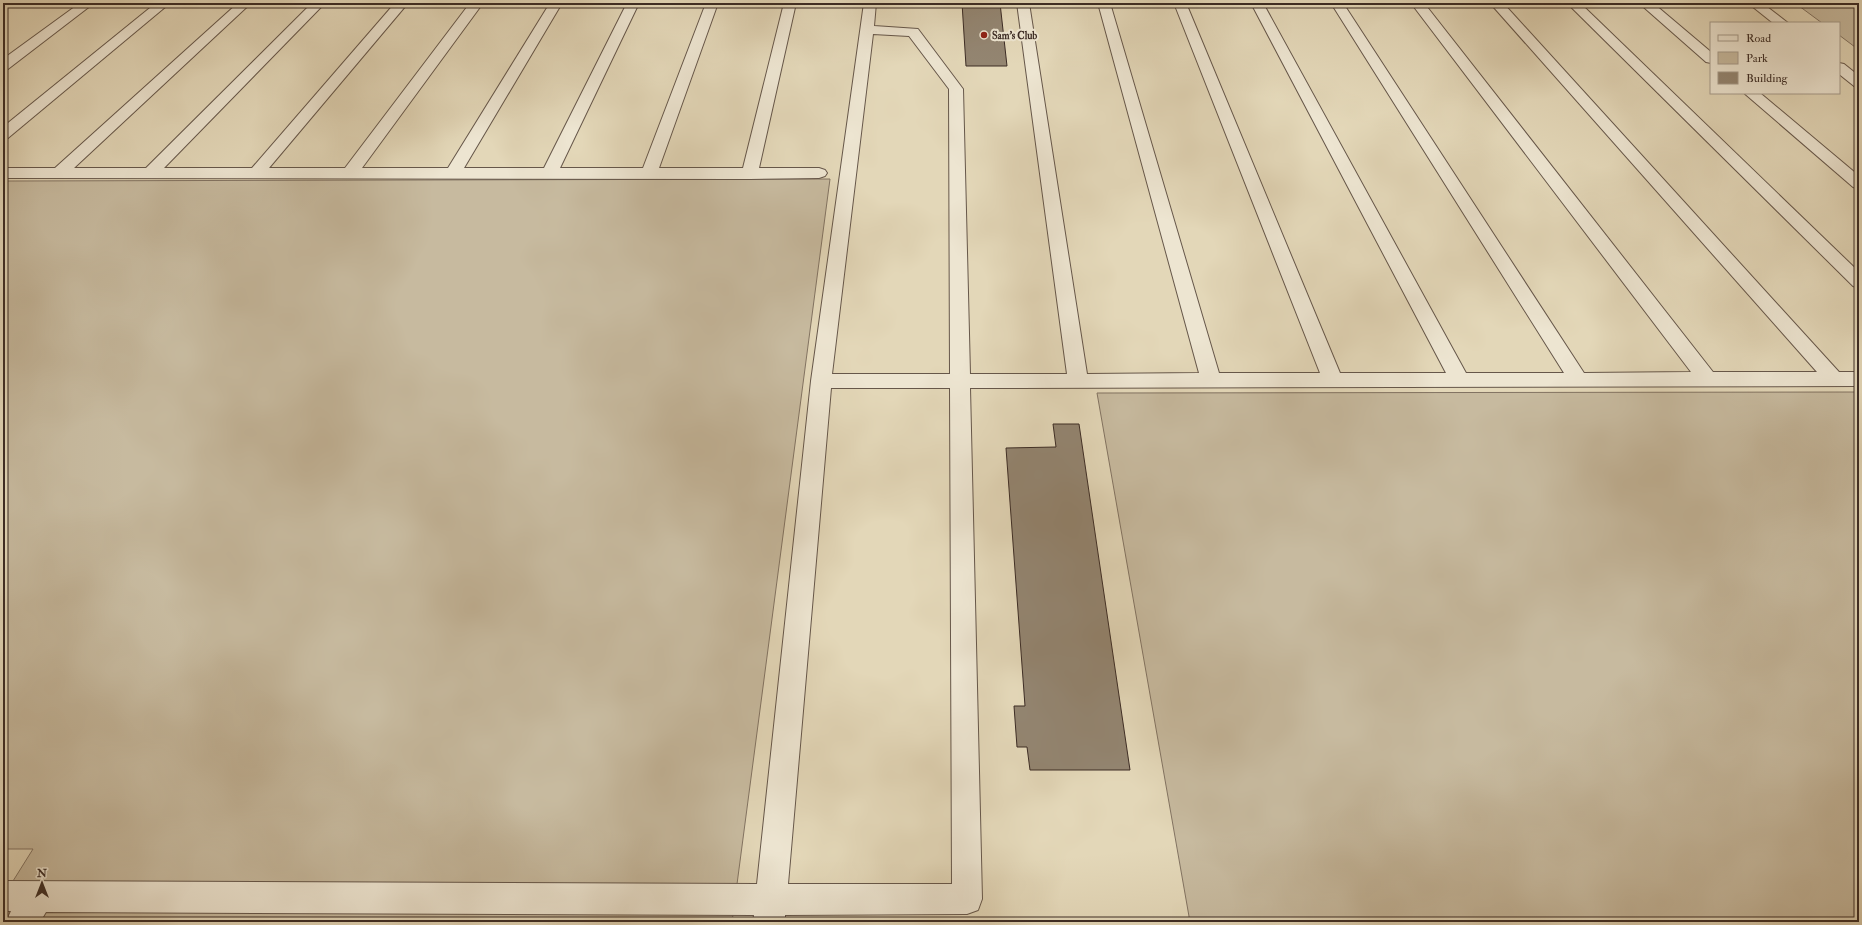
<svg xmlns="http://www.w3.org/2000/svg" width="1862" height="925" viewBox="0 0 1862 925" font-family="'IM FELL Double Pica',serif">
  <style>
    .green { fill: #c7ba9f; stroke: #827362 }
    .building { fill: #938571; stroke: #3c2c25 }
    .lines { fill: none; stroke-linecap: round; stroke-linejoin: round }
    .minor-casing { stroke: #66574a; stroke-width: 2 }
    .minor { fill: #ede5d1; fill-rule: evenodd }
    .poi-dot { fill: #8f2418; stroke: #ede5d1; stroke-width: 1.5 }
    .labels { text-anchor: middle; stroke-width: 4; stroke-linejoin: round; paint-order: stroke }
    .far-poi-label { font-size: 10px; font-weight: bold; fill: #3c2c25; stroke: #ede5d1; text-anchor: start }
  </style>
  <rect width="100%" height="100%" fill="#e3d7b8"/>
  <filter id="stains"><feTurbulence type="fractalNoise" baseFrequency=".005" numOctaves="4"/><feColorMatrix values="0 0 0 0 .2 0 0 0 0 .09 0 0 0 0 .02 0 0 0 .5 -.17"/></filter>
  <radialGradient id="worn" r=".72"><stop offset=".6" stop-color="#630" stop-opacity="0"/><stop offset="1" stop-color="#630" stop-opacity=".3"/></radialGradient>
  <g class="green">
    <polygon points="1795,3 1859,3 1859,50 1839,35 1839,23 1822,23"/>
    <polygon points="830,179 732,922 3,922 3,897 33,849 3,849 3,181"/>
    <polygon points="1859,392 1859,922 1190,922 1097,393"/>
  </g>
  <g class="building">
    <polygon points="962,3 1000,3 1007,66 966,66"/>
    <polygon points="1053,424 1079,424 1130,770 1030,770 1027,747 1017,747 1014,706 1025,706 1006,448 1056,447"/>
  </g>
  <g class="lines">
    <g class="minor-casing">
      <g id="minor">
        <polygon points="80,3 94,3 8,69 3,70 3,59"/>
        <polygon points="156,3 170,3 8,138 3,140 3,127"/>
        <polygon points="238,3 251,3 74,168 146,168 312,3 325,3 164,168 252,168 395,3 408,3 269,168 345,168 470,3 483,3 362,168 448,168 550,3 562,3 464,168 544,168 627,3 639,3 560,168 643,168 706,3 718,3 659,168 743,168 784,3 796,3 759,168 819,168 825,170 827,173 825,176 819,178 750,179 3,178 3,168 55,168"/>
        <path d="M864 3H876L874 26 918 29 963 89 970 374H1067L1017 3H1029L1087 374 1199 373 1098 3H1110L1219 373H1320L1174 3H1186L1340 373H1446L1251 3H1263L1466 373H1564L1331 3H1343L1584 373 1691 372 1411 3H1424L1713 372H1817L1490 3H1503L1839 372H1859V386L970 388 982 899 978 910 967 914 785 915V922H753L754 915 46 912 40 922H6L11 911H3V881L757 884 811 381ZM873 34 909 36 949 89 950 374H832ZM831 388H950L952 884H788Z"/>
        <polygon points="1567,3 1580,3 1859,272 1859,288 1853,286"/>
        <polygon points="1639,3 1653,3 1711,52 1711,63 1706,62"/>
        <polygon points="1748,3 1762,3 1788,23 1773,23"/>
        <polygon points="1839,63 1844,64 1859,76 1859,87 1854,86 1839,74"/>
        <polygon points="1744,93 1760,93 1859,176 1859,189 1853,187"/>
      </g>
    </g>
    <use href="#minor" class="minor"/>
  </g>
  <circle class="poi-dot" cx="984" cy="35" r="4"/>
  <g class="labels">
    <g class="far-poi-label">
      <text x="992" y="39">Sam's Club</text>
    </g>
  </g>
  <rect width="1862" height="925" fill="none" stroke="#e3d7b8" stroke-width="16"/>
  <rect x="4" y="4" width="1854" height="917" fill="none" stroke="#3c2c25" stroke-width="2"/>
  <rect x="8" y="8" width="1846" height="909" fill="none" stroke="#3c2c25"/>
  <rect x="1710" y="22" width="130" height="72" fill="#ede5d1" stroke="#a69b8c"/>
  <rect x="1718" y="35" width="20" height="6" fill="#ede5d1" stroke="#a69b8c"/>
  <text x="1746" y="42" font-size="12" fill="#3c2c25">Road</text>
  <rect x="1718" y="52" width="20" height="12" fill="#c7ba9f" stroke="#a69b8c"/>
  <text x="1746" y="62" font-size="12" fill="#3c2c25">Park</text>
  <rect x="1718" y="72" width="20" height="12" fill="#938571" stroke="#a69b8c"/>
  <text x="1746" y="82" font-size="12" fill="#3c2c25">Building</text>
  <g transform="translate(42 883)" stroke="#ede5d1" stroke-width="3" paint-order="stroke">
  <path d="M0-3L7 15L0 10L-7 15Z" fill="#3c2c25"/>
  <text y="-6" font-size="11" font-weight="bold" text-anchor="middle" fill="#3c2c25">N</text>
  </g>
  <rect width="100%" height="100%" filter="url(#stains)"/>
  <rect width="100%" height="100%" fill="url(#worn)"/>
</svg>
